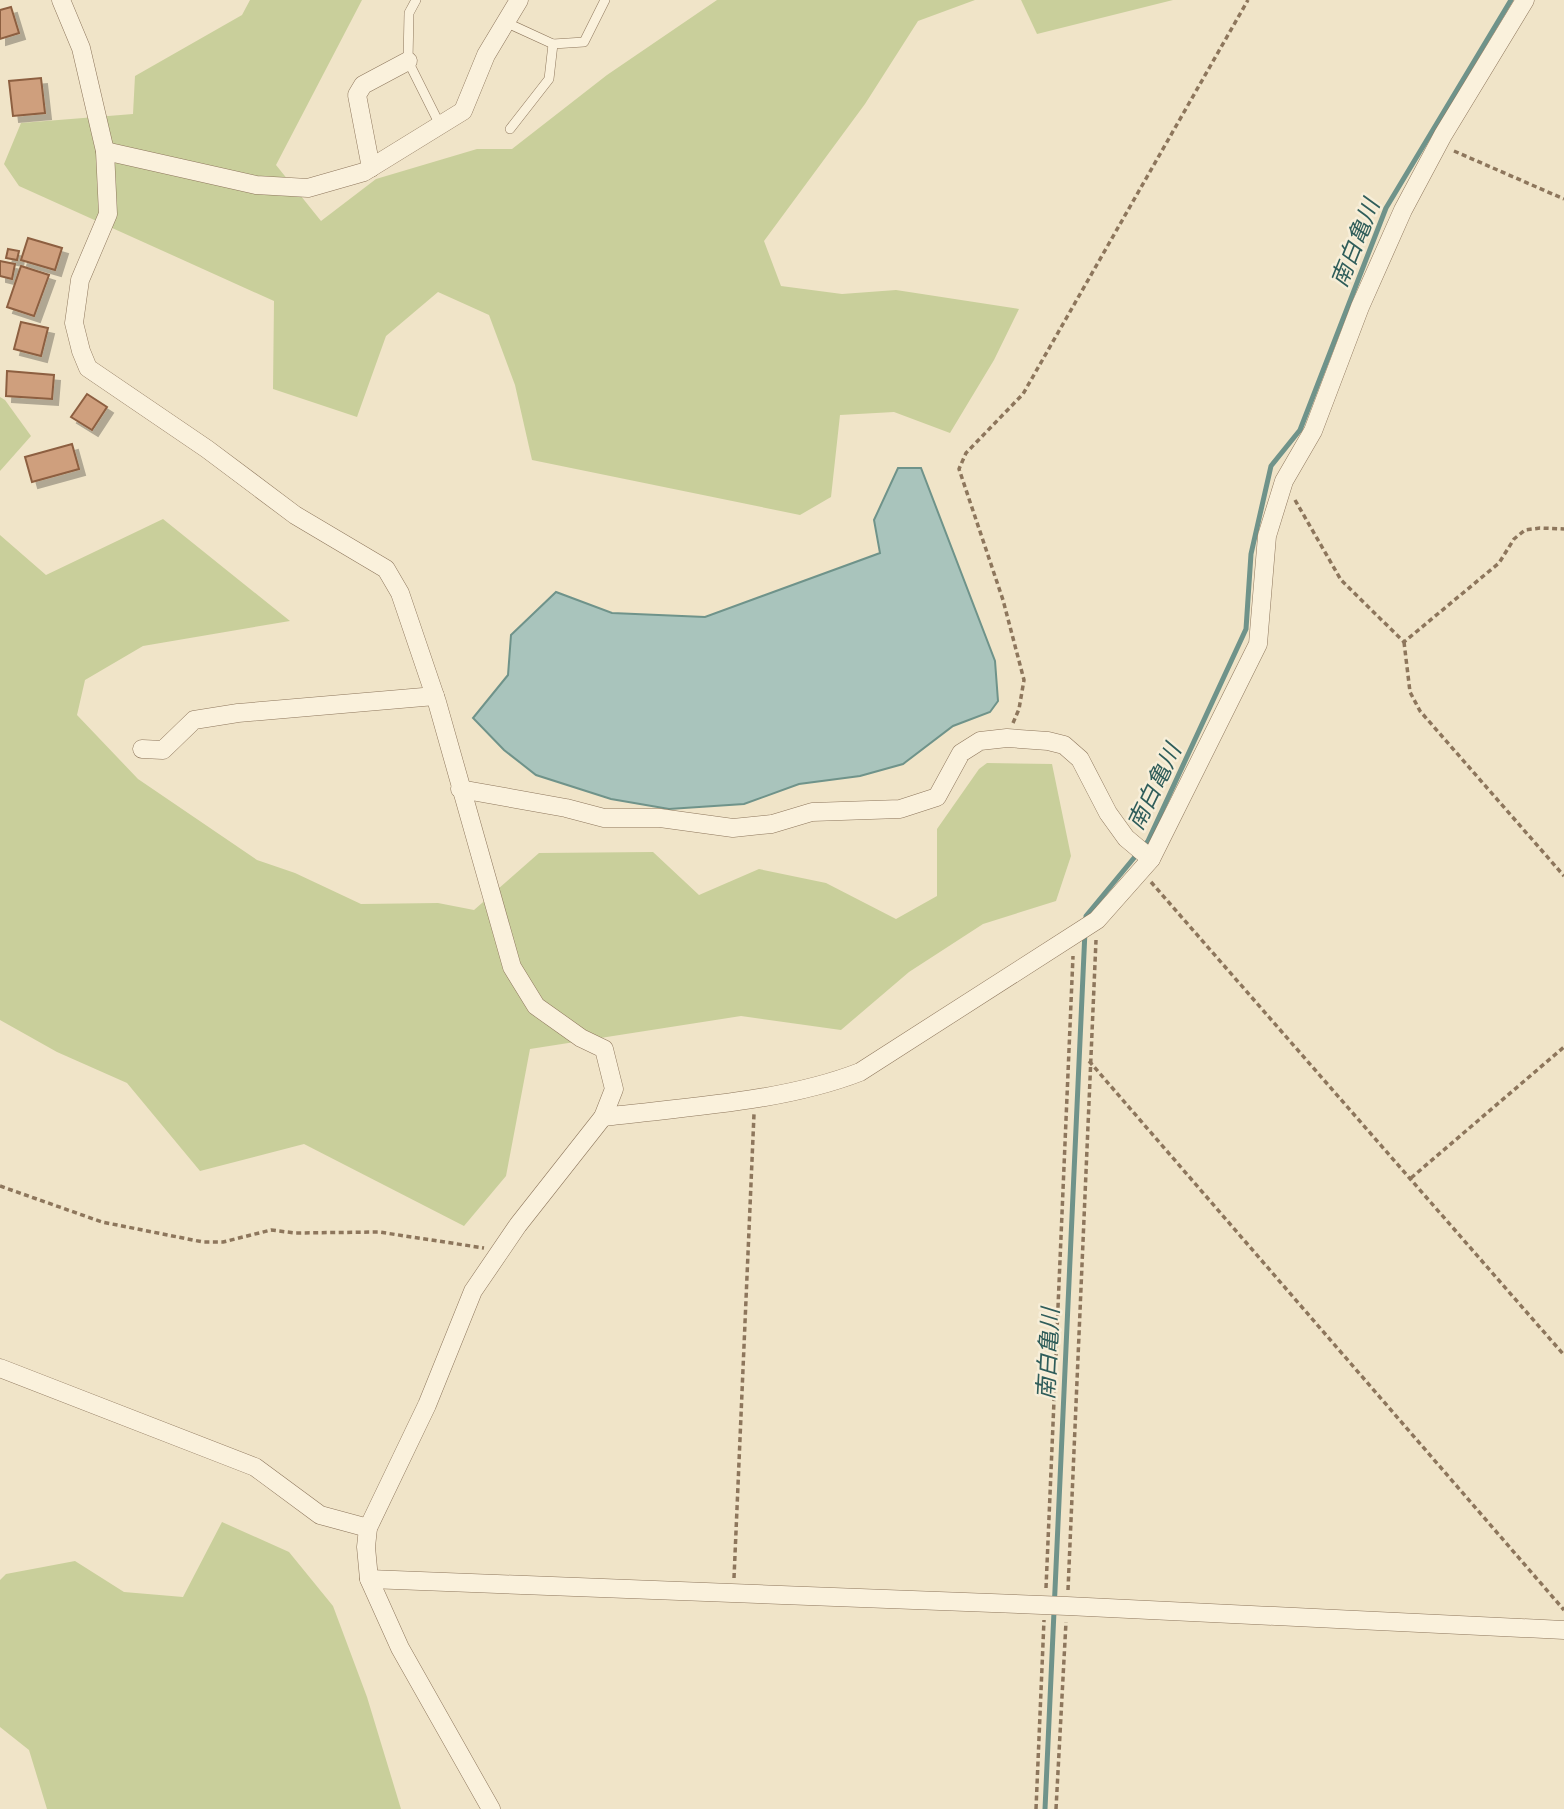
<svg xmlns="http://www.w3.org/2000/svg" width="1564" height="1809" viewBox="0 0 1564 1809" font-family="Merriweather,'Noto Sans JP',serif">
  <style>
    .green { fill: #c9cf9b }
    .water { fill: #a9c4bc; stroke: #6f938a; stroke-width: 2 }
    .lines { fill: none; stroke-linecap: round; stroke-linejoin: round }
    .stream { stroke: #6f938a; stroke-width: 5 }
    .building { fill: #cf9f7d; stroke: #8d5f41; stroke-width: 2; filter: url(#shadow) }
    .service-casing { stroke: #8d765c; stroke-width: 10 }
    .minor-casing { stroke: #8d765c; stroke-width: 19 }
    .path { stroke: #8d765c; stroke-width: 3.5; stroke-dasharray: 5 3.5; stroke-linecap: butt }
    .service { stroke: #faf1dc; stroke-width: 9 }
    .minor { stroke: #faf1dc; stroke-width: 18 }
    .labels { text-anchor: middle; stroke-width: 5; stroke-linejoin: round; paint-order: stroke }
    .water-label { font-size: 23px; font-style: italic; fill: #2f5d5a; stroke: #f7eed8 }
  </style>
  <defs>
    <filter id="shadow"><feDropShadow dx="6" dy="6" stdDeviation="0" flood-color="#0004"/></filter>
  </defs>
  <rect width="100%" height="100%" fill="#f0e4c8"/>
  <g class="green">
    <polygon points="250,0 362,0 276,165 321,221 376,179 477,149 512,149 607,75 717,0 975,0 918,21 865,104 764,241 781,286 842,294 896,290 1019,309 994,360 950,433 894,412 840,415 831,497 800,515 532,460 515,385 489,315 438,292 386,336 357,417 273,389 274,301 19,186 4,164 21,123 133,114 135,76 242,15"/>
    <polygon points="1021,0 1173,0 1037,34"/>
    <polygon points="0,397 5,400 31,436 0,471"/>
    <polygon points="163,519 290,621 143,646 85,680 77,715 138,779 257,860 295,873 361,904 438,903 474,910 539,853 653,852 699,895 759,869 826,883 896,919 937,896 937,829 979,769 987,763 1052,764 1071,856 1056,901 983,924 909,972 841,1030 741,1016 530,1049 506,1176 464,1226 304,1144 200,1171 127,1083 57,1052 0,1020 0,535 46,575"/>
    <polygon points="222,1522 289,1552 333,1606 367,1697 401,1809 47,1809 29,1750 0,1727 0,1580 6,1574 75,1561 124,1592 183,1597"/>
  </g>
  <polygon class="water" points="898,468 921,468 995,661 998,701 990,712 953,726 903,764 860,776 799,784 744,804 669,809 611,799 536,775 504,750 473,718 508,675 511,635 556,592 612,613 705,617 880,553 874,520"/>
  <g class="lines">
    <g class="stream">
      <polyline points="1086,922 1086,916 1148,841 1246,629 1251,554 1271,466 1300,430 1386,208 1511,0"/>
      <polyline points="1045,1809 1085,931"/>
    </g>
  </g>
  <g class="building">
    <polygon points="11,7 19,33 0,39 0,10"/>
    <polygon points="41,78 45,113 13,116 9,81"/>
    <polygon points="28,238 62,248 55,270 21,260"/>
    <polygon points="8,249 19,251 17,260 6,258"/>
    <polygon points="0,261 15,264 12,279 0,276"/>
    <polygon points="21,266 49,275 34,316 7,307"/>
    <polygon points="21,322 48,328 41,356 14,349"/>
    <polygon points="7,371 54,375 52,399 6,396"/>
    <polygon points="87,394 107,407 92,430 71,417"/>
    <polygon points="72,444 79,469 32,482 25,457"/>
  </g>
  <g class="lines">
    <g class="service-casing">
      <g id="service">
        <polyline points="416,0 409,13 408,61 440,125"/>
        <polyline points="505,22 553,44 584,42 605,0"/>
        <polyline points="510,129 549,79 553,44"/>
      </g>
    </g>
    <g class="minor-casing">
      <g id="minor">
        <polyline points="61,0 81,48 105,151 108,214 80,280 74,323 81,351 88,368 207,449 295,515 386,569 400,593 437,702 512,967 536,1006 581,1038 604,1049 614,1089 603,1117 518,1225 473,1291 427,1405 368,1528 366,1547 369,1579 400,1648 491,1809"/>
        <polyline points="105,151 256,185 308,188 364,172 463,111 486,55 519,0"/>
        <polyline points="371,168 357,95 363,85 408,61"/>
        <polyline points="142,749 163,750 194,720 238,713 435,696"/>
        <polyline points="460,789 566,808 604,818 660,818 733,828 772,824 812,812 900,809 937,797 961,753 980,741 1007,738 1048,741 1064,745 1080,759 1108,813 1126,838 1151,859"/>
        <path d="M603 1117C685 1107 783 1102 860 1072L1097 920 1151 859 1258 644 1267 536 1284 481 1313 431 1360 307 1403 210 1443 135 1525 0"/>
        <polyline points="0,1368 255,1467 320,1515 368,1528"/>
        <polyline points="369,1579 1067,1606 1564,1630"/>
      </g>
    </g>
    <g class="path">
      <polyline points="1454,151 1564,199"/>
      <polyline points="1295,500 1341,580 1404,642 1499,563 1514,539 1525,530 1540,528 1564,529"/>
      <polyline points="1404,642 1410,692 1420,711 1564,876"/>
      <polyline points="1013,723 1019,709 1024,680 1003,600 959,469 966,453 1023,394 1248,0"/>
      <polyline points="1151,882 1564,1355"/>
      <polyline points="1089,1061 1564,1610"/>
      <polyline points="1411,1178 1564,1047"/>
      <polyline points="0,1186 102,1222 203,1242 223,1242 271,1230 295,1233 379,1232 484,1248"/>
      <polyline points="734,1578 754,1114"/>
      <polyline points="1046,1588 1073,956"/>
      <polyline points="1068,1590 1096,940"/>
      <polyline points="1036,1809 1044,1620"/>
      <polyline points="1056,1809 1066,1622"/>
    </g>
    <use href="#service" class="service"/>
    <use href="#minor" class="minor"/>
  </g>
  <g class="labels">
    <g class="water-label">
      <text transform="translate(1355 243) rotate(-68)" y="8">南白亀川</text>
      <text transform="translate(1154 787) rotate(-64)" y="8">南白亀川</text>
      <text transform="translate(1048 1354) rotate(-87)" y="8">南白亀川</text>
    </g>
  </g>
</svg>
